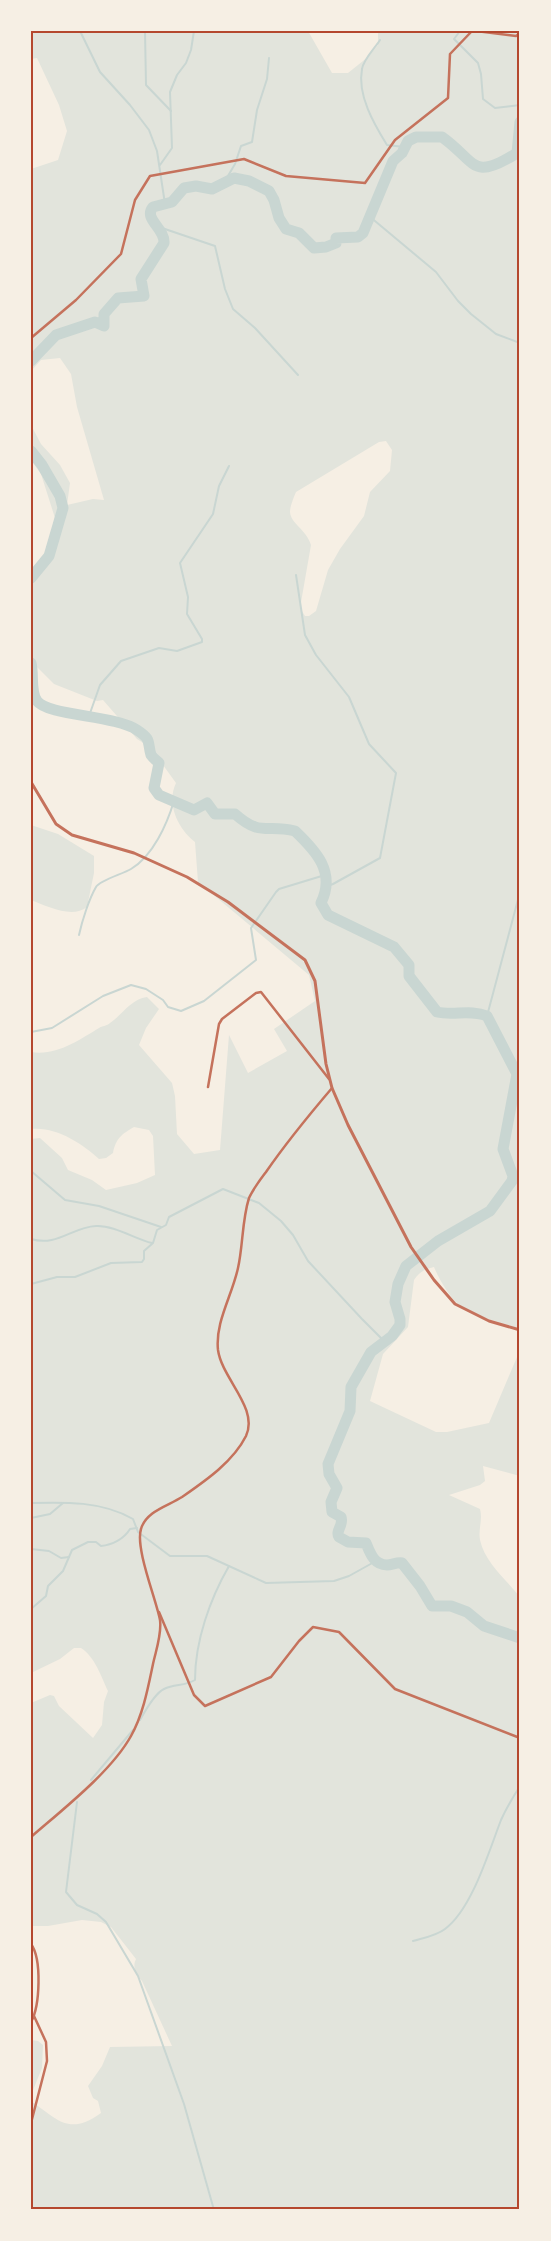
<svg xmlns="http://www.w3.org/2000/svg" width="551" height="2241" viewBox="0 0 551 2241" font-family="Poppins,sans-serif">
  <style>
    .green { fill: #e2e4dc; fill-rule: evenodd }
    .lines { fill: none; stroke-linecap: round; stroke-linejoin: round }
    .stream { stroke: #c9d6d2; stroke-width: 2 }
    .river { stroke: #c9d6d2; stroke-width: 11 }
    .minor { stroke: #c5725c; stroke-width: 2.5 }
    .tertiary { stroke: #c5725c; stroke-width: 3 }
    .neatline { fill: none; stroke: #b5482f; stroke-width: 2 }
  </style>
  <rect width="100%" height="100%" fill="#f6efe4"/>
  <g class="green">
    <path d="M31 31H308L332 73H348L368 57 378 45V31H520V1329C501 1322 477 1318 460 1306 450 1298 439 1279 434 1267 425 1269 419 1272 414 1280L408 1327 383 1354 370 1401 436 1432H447L489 1423 520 1350V1476L483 1466 485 1481 480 1485 449 1495 480 1509C483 1520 478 1529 480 1540 485 1563 506 1579 520 1597V2210H31V2101C58 2120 69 2136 101 2113L98 2101 93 2098 88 2086 102 2066 110 2047 172 2046 142 1981C136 1974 132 1967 136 1959L111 1927 101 1922 82 1920 48 1926H31V1703L50 1695 54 1696 59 1706 93 1738 102 1725 104 1702 108 1691C101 1676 95 1657 81 1648H74L60 1659 31 1673V1139L40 1138 62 1158 68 1170 92 1180 106 1190 137 1183 155 1175 153 1136 149 1130 134 1127C122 1134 116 1138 113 1153L106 1158 99 1159C82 1143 55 1126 31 1129V1052C57 1056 79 1040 99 1028 102 1026 107 1026 110 1023 122 1015 131 999 147 997L159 1009 146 1028 139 1045 172 1083 175 1096 177 1134 194 1154 220 1150 229 1035 248 1073 287 1051 274 1029 315 1001 309 975 198 882 195 842C178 829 166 804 176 783L150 747 137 739 103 700 97 701 54 684 31 661V582L43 571 55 518 41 474 31 460V425L41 444 60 465 70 483 67 505 93 499 104 500 77 407 71 374 60 358 41 360 31 371V169L58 160 67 131 59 105 37 58 31 59ZM386 441 392 450 390 471 370 492 364 516 340 549 328 570 316 611 309 616H305L300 608 311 545C306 529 291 524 290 512 290 506 294 497 296 492L379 442Z"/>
    <path d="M31 825 58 834 94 856V873L87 907C72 919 47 906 31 900Z"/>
    <polygon points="31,2040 38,2041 43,2045 42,2068 31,2095"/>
  </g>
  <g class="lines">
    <g class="stream">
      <polyline points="80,31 100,72 130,105 149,130 157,151 165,204"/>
      <polyline points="145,31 146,85 171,111"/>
      <polyline points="460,31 454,39 478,63 481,74 483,99 495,108 520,105"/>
      <path d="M380 40C375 48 363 60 362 69 357 95 374 124 387 145L404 147"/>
      <polyline points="160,165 172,148 170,92 177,75 186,63 191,50 194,31"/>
      <polyline points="225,181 235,164 241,146 252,142 257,110 267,79 269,58"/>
      <polyline points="369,216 436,272 458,301 471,314 496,334 520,343"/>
      <polyline points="159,227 215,246 225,289 233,309 255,328 298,375"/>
      <polyline points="296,575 305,635 316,655 349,697 369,744 396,773 380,858 333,884 325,887"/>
      <polyline points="31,675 33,674"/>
      <polyline points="89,716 100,685 121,661 159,648 177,651 202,642 202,639 187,614 188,597 180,563 213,514 219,486 229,466"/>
      <path d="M79 935C82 921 89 899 96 887 100 880 123 874 131 869 153 856 167 824 174 801"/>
      <polyline points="487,1016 520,892"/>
      <polyline points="31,1032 52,1028 103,996 131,985 146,989 163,1000 168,1007 181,1011 204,1001 256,960 251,928 276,892 279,889 325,875"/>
      <polyline points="31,1171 65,1200 99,1206 161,1227"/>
      <path d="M31 1239C57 1247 72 1227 96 1226 114 1225 135 1239 152 1243"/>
      <polyline points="31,1284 57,1277 75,1277 111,1263 142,1262 144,1259 144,1251 153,1243 157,1230 166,1225 169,1217 223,1189 259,1203 281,1221 293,1235 308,1261 362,1319 385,1342"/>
      <path d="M31 1503C65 1502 102 1501 133 1519L138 1532 170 1556H207L266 1583 334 1581 349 1576 376 1561"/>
      <polyline points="31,1518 50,1514 63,1503"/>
      <polyline points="31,1549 49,1551 61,1558 69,1557"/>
      <path d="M31 1609 46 1596 48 1586 63 1571 72 1550 88 1542H96L101 1546C112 1545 124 1539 130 1529L137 1528"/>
      <path d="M140 1720C145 1711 155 1693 164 1689 175 1684 185 1686 195 1680 195 1641 210 1599 229 1566"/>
      <polyline points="91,1780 133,1730"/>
      <polyline points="77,1802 66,1892 77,1905 97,1914 106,1922 138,1976 184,2104 214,2210"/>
      <path d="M413 1941C423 1938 436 1936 445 1929 472 1909 489 1851 501 1820 506 1809 513 1797 520 1786"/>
    </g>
    <g class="river">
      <path d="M31 361 56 335 95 322 104 326V314L118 298 144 296 141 279 164 243C165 228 143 219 153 207L172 202 184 188 196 186 212 189 234 178 249 181 269 191 274 200 279 218 286 229 299 233 314 248 326 247 336 243V238L358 237 363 233 393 161 402 153 408 141 416 137H442C477 162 471 182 517 153L520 122"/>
      <polyline points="31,451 42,465 60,496 63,508 49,556 31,578"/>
      <path d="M31 663C34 674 30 692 37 701 48 716 115 715 137 730 152 740 147 741 151 755 153 758 157 761 159 763L154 788 159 795 194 810 207 803 215 814H235C261 837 266 824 295 831 316 851 336 872 321 903L328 915 394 947 409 965V976L437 1012C454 1016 470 1009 487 1016L517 1074 503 1149 513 1176 512 1181 490 1211 438 1241 406 1266 398 1284 395 1302 400 1319V1325L392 1336 371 1352 351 1387 350 1411 328 1464 329 1474 337 1488 331 1502 332 1512 341 1517C344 1525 335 1531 339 1537L348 1542 366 1543C370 1553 374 1565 387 1565 392 1565 397 1562 402 1563L420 1586 432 1606H451L467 1612 484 1626 520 1638"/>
    </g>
    <g class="minor">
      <polyline points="476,31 516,36 520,33"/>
      <polyline points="31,338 76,300 121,254 135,200 150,176 244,159 286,176 365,183 395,140 448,98 450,54 472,31"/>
      <polyline points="208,1087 219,1024 222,1019 256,993 261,992 329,1079"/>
      <polyline points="159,1612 194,1695 205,1706 271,1677 299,1641 313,1627 339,1632 395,1689 520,1738"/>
      <path d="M31 1837C62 1810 111 1772 131 1736 143 1715 148 1688 153 1664 156 1650 162 1634 160 1620 156 1599 135 1548 141 1529 146 1511 168 1506 182 1497 205 1481 233 1462 246 1436 259 1408 222 1379 218 1350 215 1322 232 1296 238 1268 243 1246 242 1220 249 1198 253 1189 260 1180 266 1172 286 1143 309 1115 332 1088"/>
      <path d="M31 1944C42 1959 40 2006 31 2022"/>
      <polyline points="31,2123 47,2061 46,2042 34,2016"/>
    </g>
    <polyline class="tertiary" points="31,782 56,824 72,835 134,853 187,877 228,902 305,960 315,981 326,1064 332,1088 348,1125 411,1247 434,1280 455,1304 489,1321 520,1330"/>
  </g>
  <rect width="551" height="2241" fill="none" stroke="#f6efe4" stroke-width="65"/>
  <rect x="32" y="32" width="486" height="2176" class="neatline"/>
</svg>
